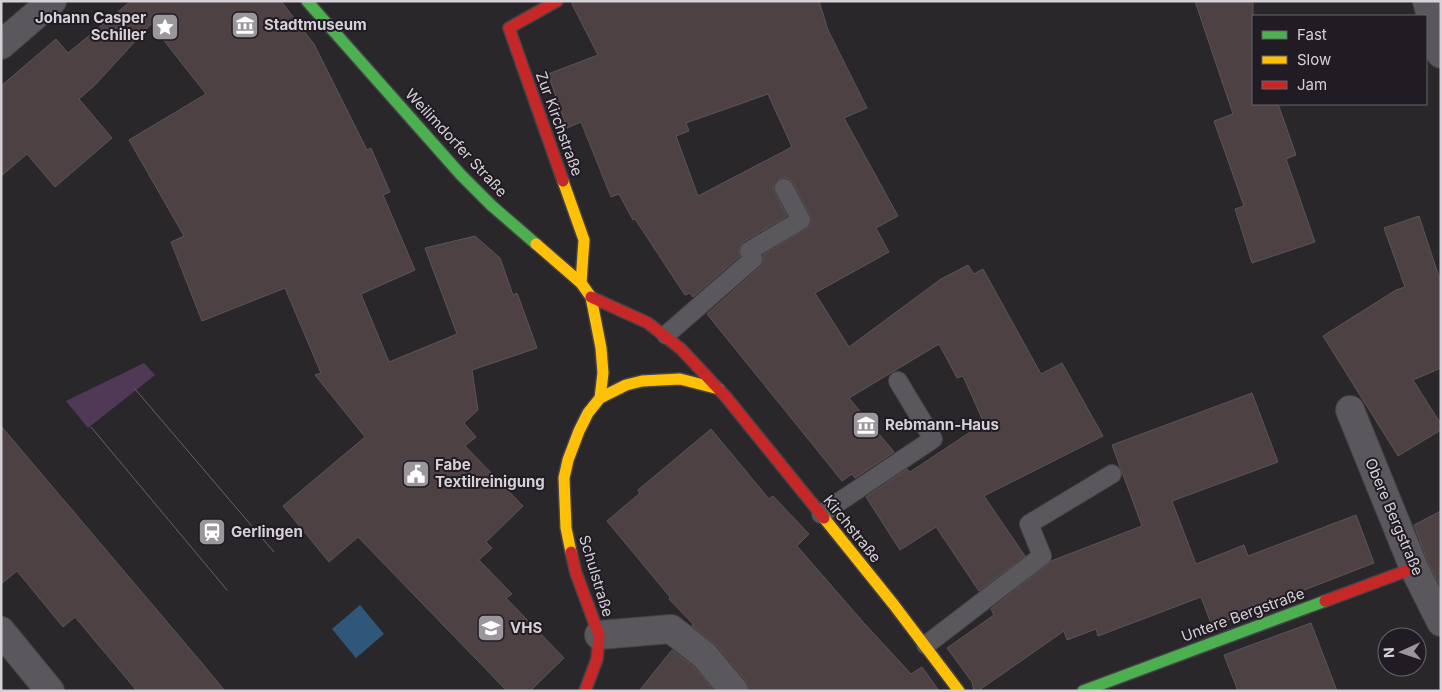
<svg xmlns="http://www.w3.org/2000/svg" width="1442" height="692" viewBox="0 0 1442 692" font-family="Inter,sans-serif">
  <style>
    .green { fill: #503956 }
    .water { fill: #2e5779 }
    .building { fill: #4e4143; stroke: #595658; fill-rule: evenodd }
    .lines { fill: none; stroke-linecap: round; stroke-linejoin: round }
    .lane-casing { stroke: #464247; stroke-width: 20 }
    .street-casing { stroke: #464247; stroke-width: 30 }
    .fast-casing { stroke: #464247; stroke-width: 14 }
    .slow-casing { stroke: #464247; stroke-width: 14 }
    .jam-casing { stroke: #464247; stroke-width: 14 }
    .lane { stroke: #5a585c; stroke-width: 18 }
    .street { stroke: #5a585c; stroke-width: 28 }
    .fast { stroke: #4caf50; stroke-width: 11 }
    .slow { stroke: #ffc107; stroke-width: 11 }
    .jam { stroke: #c62828; stroke-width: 11 }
    .tram { stroke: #666366; stroke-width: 1 }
    .labels { text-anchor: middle; stroke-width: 4; stroke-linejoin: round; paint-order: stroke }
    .poi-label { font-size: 15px; font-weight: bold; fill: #d6d1d7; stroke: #211b23; text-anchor: start }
    .street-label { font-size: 15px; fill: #d6d1d7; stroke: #211b23 }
  </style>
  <rect width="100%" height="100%" fill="#2a272b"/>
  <polygon class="green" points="144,363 155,375 88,428 66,401"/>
  <polygon class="water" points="360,605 384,634 356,658 332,629"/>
  <g class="building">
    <polygon points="131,1 281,1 314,44 367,150 371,148 390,192 383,195 415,270 361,294 389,362 457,334 425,248 475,236 500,258 513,295 517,293 537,348 472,370 478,410 464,423 476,437 465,446 523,506 486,542 492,548 479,560 512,594 506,598 564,658 530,691 507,691 358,537 329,562 283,506 365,437 315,375 321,373 285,288 202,321 171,242 184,236 129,140 206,94 151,24 95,85 79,99 112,138 55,187 27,154 1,176 1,86 56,39 68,53"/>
    <path d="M573 1H819L828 30 867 108 844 118 898 216 876 228 889 252 815 293 849 347 941 279 968 265 974 274 983 269 1041 374 1062 363 1103 436 984 496 1025 556 979 591 936 527 900 550 866 497 907 469 910 472 984 423 963 376 957 378 939 344 849 398 894 452 855 478 852 474 842 481 707 314 760 267 763 263V255L810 226 812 221 810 215 793 183 789 179 784 177 779 179 773 187 775 193 787 216 743 242 738 250 740 256 693 297 690 293 685 295 635 219 633 220 619 194 611 197 581 122 567 128 548 74 598 55 572 4ZM768 94 792 147 698 196 676 136 689 131 686 123Z"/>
    <polygon points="1195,1 1253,1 1253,104 1278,104 1296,155 1286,159 1315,242 1252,263 1235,209 1244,206 1214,121 1233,114"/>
    <polygon points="1419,216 1441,283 1441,368 1413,380 1441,424 1441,430 1398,456 1323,336 1396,290 1405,287 1384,228"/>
    <polygon points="1252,393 1278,462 1172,501 1196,564 1244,545 1248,556 1356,515 1374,563 1299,592 1300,594 1212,626 1201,597 1098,636 1096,629 1067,640 1064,631 978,691 974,691 972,682 947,648 994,615 991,609 1048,564 1051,561 1142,526 1112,445"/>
    <polygon points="1,426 201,662 225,691 137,691 75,617 63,627 17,571 1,584"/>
    <polygon points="711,429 769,499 773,496 809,534 797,546 863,622 911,674 922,667 939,691 749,691 746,681 717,646 692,626 693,624 669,599 670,597 607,521 640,493 638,490"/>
    <polygon points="1441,511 1441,587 1428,562 1414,525"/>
    <polygon points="1311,623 1337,691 1238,691 1224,655"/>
    <polygon points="672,650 694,667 714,691 639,691"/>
  </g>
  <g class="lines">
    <g class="lane-casing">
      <g id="lane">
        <polyline points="666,335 753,259 749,251 801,220 784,188"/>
        <polyline points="821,514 933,439 898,381"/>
        <polyline points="926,645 1042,556 1029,524 1112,474"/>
      </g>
    </g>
    <g class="street-casing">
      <g id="street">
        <polyline points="1427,1 1441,54"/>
        <polyline points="1,45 52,1"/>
        <polyline points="1350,410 1414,568 1441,622"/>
        <polyline points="1,631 50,691"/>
        <polyline points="599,635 671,629 705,656 734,691"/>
      </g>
    </g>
    <g class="fast-casing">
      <g id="fast">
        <polyline points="307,1 461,175 491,205 536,244"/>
        <polyline points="1083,691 1325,601"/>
      </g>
    </g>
    <g class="slow-casing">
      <g id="slow">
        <polyline points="563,181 584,240 581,283"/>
        <polyline points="536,244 581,283 591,297 601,348 603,373 600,398 588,413 579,431 568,460 564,478 566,528 571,552"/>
        <polyline points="600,398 626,385 642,381 680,379 719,389"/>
        <polyline points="824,518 894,605 959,691"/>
      </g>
    </g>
    <g class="jam-casing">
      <g id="jam">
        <polyline points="557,1 509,28 563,181"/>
        <polyline points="591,297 648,323 681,349 726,397 824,518"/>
        <polyline points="571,552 576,573 599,635 597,659 585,691"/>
        <polyline points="1325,601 1414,568"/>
      </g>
    </g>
    <use href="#lane" class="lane"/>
    <use href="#street" class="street"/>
    <use href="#fast" class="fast"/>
    <use href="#slow" class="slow"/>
    <use href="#jam" class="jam"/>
    <g class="tram">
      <polyline points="135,389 274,552"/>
      <polyline points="91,427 227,590"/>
    </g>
  </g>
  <defs>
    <g id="museum-square" transform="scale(1.4375)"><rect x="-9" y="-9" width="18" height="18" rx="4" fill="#9a969b" stroke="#211b23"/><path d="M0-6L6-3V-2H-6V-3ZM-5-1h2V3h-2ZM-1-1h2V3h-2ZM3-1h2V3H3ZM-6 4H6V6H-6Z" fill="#fff"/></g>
    <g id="sight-square" transform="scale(1.4375)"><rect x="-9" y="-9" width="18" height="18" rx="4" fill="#9a969b" stroke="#211b23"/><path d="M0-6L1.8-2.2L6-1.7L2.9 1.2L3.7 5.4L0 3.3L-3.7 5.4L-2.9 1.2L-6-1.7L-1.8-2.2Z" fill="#fff"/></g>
    <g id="civic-square" transform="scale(1.4375)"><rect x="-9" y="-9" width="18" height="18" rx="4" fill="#9a969b" stroke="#211b23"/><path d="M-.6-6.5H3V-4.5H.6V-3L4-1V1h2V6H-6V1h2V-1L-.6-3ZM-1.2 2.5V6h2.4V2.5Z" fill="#fff"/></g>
    <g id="station-square" transform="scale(1.4375)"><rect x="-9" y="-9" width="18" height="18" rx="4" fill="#9a969b" stroke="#211b23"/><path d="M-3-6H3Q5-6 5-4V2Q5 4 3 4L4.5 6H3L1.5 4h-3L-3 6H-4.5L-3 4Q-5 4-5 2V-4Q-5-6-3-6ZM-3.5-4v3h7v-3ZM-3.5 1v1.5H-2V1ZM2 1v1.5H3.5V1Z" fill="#fff"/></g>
    <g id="school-square" transform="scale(1.4375)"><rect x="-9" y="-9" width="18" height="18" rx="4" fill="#9a969b" stroke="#211b23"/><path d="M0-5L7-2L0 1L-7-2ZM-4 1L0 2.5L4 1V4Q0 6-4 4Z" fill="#fff"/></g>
  </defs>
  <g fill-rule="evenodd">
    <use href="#museum-square" x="245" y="25"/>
    <use href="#sight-square" x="165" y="27"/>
    <use href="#museum-square" x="866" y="425"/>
    <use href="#civic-square" x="416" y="474"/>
    <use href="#station-square" x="212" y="532"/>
    <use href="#school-square" x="491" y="628"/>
  </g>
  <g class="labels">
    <g class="poi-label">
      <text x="146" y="23" text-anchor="end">Johann Casper<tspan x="146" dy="17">Schiller</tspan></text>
      <text x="264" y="30">Stadtmuseum</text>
      <text x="885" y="430">Rebmann-Haus</text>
      <text x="435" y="470">Fabe<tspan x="435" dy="17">Textilreinigung</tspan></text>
      <text x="231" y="537">Gerlingen</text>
      <text x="510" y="633">VHS</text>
    </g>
    <g class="street-label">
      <text transform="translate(559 124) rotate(70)" y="5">Zur Kirchstraße</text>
      <text transform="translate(456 143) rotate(47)" y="5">Weilimdorfer Straße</text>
      <text transform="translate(1394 517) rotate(67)" y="5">Obere Bergstraße</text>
      <text transform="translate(852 529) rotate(51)" y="5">Kirchstraße</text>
      <text transform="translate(596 576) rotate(73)" y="5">Schulstraße</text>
      <text transform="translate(1243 615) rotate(-20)" y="5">Untere Bergstraße</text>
    </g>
  </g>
  <rect width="1442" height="692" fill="none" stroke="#d6d1d7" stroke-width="5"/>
  <rect x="1252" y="15" width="175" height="90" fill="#211b23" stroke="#69646b"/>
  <rect x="1262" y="31" width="25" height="8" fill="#4caf50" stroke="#69646b"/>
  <text x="1297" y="40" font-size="15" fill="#d6d1d7">Fast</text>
  <rect x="1262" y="56" width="25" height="8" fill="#ffc107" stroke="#69646b"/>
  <text x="1297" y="65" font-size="15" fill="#d6d1d7">Slow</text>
  <rect x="1262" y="81" width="25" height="8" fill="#c62828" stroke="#69646b"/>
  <text x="1297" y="90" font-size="15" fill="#d6d1d7">Jam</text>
  <g transform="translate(1402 652) rotate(267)"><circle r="24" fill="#211b23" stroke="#69646b"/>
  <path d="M0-4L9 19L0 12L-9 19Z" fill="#9a969b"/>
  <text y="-8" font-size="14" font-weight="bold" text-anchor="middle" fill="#d6d1d7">N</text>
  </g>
</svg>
